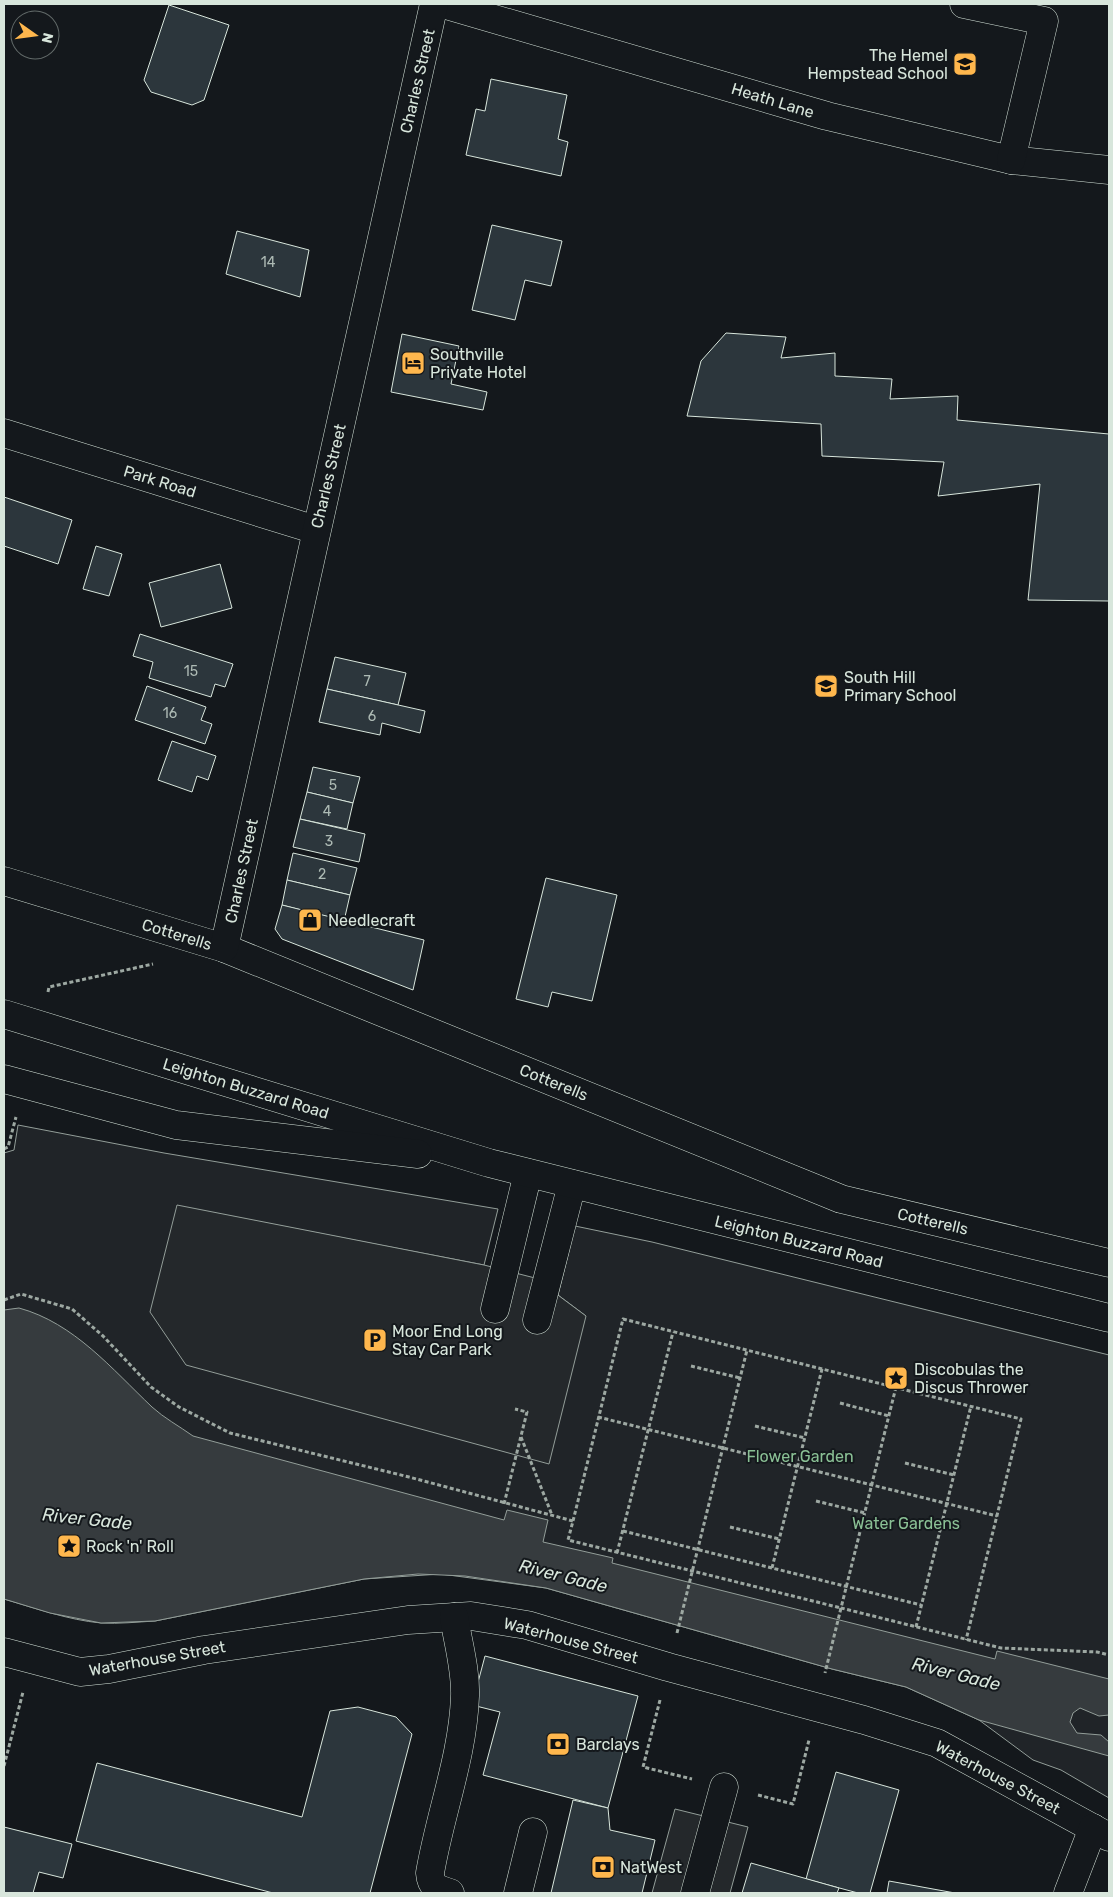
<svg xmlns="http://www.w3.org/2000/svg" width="1113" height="1897" viewBox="0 0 1113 1897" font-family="Rubik,sans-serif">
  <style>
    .green { fill: #202428; stroke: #939e99 }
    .parking { fill: #24282b; stroke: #939e99 }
    .water { fill: #363b3e; stroke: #939e99 }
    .building { fill: #2c363c; stroke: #d8e6dc }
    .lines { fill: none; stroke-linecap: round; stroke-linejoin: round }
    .minor-casing { stroke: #d8e6dc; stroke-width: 29 }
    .major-casing { stroke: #d8e6dc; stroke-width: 29 }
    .path { stroke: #9da8a2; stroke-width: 3; stroke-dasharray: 4 2.5; stroke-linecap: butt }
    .minor { stroke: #14181c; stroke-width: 28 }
    .major { stroke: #14181c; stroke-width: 28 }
    .labels { text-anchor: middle; stroke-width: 4; stroke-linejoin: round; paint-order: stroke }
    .number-label { font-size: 14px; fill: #adbab4 }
    .poi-label { font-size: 16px; fill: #d8e6dc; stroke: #14181c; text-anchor: start }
    .street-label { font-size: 16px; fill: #d8e6dc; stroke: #14181c }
    .park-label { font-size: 16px; fill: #8ac095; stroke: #14181c }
    .water-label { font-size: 18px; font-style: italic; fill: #d8e6dc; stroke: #14181c }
  </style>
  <rect width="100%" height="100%" fill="#14181c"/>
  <path class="green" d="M18 1125 164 1153 498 1209 484 1265 177 1206 586 1316 558 1295 575 1226 652 1242 1109 1355V1798L1061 1770 1033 1760 979 1720 906 1687 832 1669 546 1588 441 1574 364 1579 155 1621C137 1622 119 1624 101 1623 68 1620 35 1608 4 1599V1153L14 1150Z"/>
  <g class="parking">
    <polygon points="177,1205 484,1265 535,1278 586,1316 549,1464 186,1365 150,1312"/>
    <polygon points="675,1809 748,1827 730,1893 652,1893"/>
  </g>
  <path class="water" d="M19 1308C74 1323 112 1369 152 1407 164 1418 179 1426 193 1436L504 1520 507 1510 548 1520 543 1542 613 1558 612 1563 995 1659 997 1651 1109 1679V1715L1099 1716 1080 1708 1073 1713 1070 1722 1077 1733 1101 1735 1109 1742V1756L979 1720 906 1687 832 1669 546 1588 465 1576 418 1574 364 1579 155 1621 101 1623 50 1613 4 1599V1310Z"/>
  <g class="building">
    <polygon points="169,5 229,25 204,100 192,105 151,92 144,80"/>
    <polygon points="491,79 567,95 558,139 568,142 561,176 466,155 476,109 485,111"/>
    <polygon points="492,225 562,241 551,286 525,280 515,320 472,310"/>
    <polygon points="237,231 309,250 300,297 226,274"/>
    <polygon points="726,333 786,337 781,358 835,353 835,376 892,379 890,399 958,396 957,420 1109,434 1109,601 1028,600 1040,484 938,496 944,462 822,456 821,424 687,416 701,361"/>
    <polygon points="402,334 459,346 451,384 487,392 483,410 391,392"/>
    <polygon points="4,497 72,520 58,564 4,546"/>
    <polygon points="96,546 122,554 109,596 83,589"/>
    <polygon points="220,564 232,608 161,627 149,583"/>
    <polygon points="140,634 233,664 225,687 215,684 211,697 149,678 153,662 133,656"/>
    <polygon points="335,657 406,673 398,705 327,689"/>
    <polygon points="147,686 206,707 201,720 212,724 205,744 135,720"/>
    <polygon points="327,689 425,711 420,733 382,723 380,735 319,722"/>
    <polygon points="172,741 216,756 208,780 197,776 192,792 158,780"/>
    <polygon points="313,767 360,777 353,803 307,792"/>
    <polygon points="307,792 353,803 347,829 300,819"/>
    <polygon points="300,819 365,834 359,862 293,847"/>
    <polygon points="293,853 357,868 350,895 287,880"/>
    <polygon points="546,878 617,895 592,1001 552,992 548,1007 516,999"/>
    <polygon points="287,880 350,895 344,921 282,905"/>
    <polygon points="282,905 424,940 413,990 282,939 275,929"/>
    <polygon points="485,1656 638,1696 608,1808 483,1775 500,1712 472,1705"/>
    <polygon points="358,1707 396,1717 412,1734 370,1893 273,1893 76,1841 97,1763 302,1817 330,1711"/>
    <polygon points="836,1772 899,1790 870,1893 858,1893 806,1879"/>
    <polygon points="573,1800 608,1808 610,1830 655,1840 642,1893 551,1893"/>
    <polygon points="4,1827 72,1844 63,1878 39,1872 33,1893 4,1893"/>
    <polygon points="751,1863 839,1888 837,1893 742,1893"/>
    <polygon points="889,1881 955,1893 887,1893"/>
  </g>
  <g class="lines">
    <g class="minor-casing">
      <g id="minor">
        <polyline points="443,4 827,116 1011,160 1109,170"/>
        <polyline points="964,4 1044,21 1011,160"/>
        <polyline points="4,433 316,530"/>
        <polyline points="4,881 224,948 841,1199 1109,1263"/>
        <polyline points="224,948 434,4"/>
        <polyline points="495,1309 528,1173"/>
        <polyline points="537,1320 572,1184"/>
        <polyline points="4,1652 80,1672 109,1669 204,1650 408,1620 471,1616 527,1625 668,1667 864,1720 937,1743 1109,1837"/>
        <path d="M450 1893C437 1889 431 1887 430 1873 440 1814 463 1756 465 1696 466 1670 458 1643 454 1617"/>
        <polyline points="518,1893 533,1832"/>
        <polyline points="695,1893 724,1787"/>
        <polyline points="1068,1893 1093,1828"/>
      </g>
    </g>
    <g class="major-casing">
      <g id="major">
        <polyline points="4,1014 489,1163 1109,1318"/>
        <polyline points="4,1079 176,1125 418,1154"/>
      </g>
    </g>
    <g class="path">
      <polyline points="48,992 49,987 153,964"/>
      <polyline points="4,1149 8,1147 16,1117"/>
      <polyline points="4,1300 21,1294 72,1309 103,1336 151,1387 179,1407 230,1433 409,1477 573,1521 568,1540 841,1608 825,1673"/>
      <polyline points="691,1366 740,1378"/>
      <polyline points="896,1387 841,1608 1001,1648 1097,1652 1109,1655"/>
      <polyline points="840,1403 889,1416"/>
      <polyline points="598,1417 997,1516"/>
      <polyline points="755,1426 805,1438"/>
      <polyline points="521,1437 552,1515"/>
      <polyline points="905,1463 954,1475"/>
      <polyline points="816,1501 865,1513"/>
      <polyline points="504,1504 527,1412 515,1409"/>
      <polyline points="573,1521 623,1319 1021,1419 966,1640"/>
      <polyline points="730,1527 779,1539"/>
      <polyline points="623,1531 921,1605"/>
      <polyline points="617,1553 673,1332"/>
      <polyline points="772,1568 822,1369"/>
      <polyline points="916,1627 971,1406"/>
      <polyline points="677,1633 747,1350"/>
      <polyline points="660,1700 643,1767 692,1779"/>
      <polyline points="4,1766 23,1692"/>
      <polyline points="758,1795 793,1804 809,1740"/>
    </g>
    <use href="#minor" class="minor"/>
    <use href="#major" class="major"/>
  </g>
  <defs>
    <g id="school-square" transform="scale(1.25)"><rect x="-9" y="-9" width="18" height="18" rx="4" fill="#ffb74d" stroke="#14181c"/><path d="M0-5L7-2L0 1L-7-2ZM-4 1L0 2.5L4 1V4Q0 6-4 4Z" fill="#111"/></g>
    <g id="hotel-square" transform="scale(1.25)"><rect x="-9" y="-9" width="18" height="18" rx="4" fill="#ffb74d" stroke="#14181c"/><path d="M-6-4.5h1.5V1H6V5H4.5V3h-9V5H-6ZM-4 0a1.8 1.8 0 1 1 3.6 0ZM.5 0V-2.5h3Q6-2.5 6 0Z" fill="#111"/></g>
    <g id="shop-square" transform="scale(1.25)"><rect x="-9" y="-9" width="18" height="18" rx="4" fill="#ffb74d" stroke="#14181c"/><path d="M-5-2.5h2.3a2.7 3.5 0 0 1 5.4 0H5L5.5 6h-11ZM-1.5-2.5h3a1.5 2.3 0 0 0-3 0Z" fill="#111"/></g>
    <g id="parking-square" transform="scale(1.25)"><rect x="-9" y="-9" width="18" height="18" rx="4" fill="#ffb74d" stroke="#14181c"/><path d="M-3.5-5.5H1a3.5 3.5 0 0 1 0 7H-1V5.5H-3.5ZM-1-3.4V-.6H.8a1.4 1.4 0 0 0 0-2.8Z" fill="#111"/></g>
    <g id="sight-square" transform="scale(1.25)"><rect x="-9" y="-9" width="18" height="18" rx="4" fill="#ffb74d" stroke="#14181c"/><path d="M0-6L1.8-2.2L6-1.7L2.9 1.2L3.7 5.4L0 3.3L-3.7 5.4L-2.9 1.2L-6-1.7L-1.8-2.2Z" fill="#111"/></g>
    <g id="bank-square" transform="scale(1.25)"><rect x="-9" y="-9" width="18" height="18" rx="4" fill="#ffb74d" stroke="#14181c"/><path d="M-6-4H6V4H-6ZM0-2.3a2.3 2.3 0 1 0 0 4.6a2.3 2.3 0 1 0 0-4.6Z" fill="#111"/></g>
  </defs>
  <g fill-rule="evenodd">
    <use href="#school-square" x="965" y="64"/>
    <use href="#hotel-square" x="413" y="363"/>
    <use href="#school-square" x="826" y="686"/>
    <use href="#shop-square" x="310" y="920"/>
    <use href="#parking-square" x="375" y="1340"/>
    <use href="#sight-square" x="896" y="1378"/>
    <use href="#sight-square" x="69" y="1546"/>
    <use href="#bank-square" x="558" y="1744"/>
    <use href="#bank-square" x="603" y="1867"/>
  </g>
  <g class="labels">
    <g class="number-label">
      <text x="268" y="267">14</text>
      <text x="191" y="676">15</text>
      <text x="367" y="686">7</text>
      <text x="170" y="718">16</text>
      <text x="372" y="721">6</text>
      <text x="333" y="790">5</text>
      <text x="327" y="816">4</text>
      <text x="329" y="846">3</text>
      <text x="322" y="879">2</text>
    </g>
    <g class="poi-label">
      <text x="948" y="61" text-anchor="end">The Hemel<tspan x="948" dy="18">Hempstead School</tspan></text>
      <text x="430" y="360">Southville<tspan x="430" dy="18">Private Hotel</tspan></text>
      <text x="844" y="683">South Hill<tspan x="844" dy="18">Primary School</tspan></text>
      <text x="328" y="926">Needlecraft</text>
      <text x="392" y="1337">Moor End Long<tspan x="392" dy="18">Stay Car Park</tspan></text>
      <text x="914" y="1375">Discobulas the<tspan x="914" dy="18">Discus Thrower</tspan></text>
      <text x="86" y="1552">Rock 'n' Roll</text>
      <text x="576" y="1750">Barclays</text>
      <text x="620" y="1873">NatWest</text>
    </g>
    <g class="street-label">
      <text transform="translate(417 81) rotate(-77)" y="6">Charles Street</text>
      <text transform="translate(773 100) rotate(17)" y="6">Heath Lane</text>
      <text transform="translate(328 476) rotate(-77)" y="6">Charles Street</text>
      <text transform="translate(160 481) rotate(17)" y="6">Park Road</text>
      <text transform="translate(241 871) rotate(-78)" y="6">Charles Street</text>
      <text transform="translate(177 934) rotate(17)" y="6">Cotterells</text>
      <text transform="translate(554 1082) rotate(22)" y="6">Cotterells</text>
      <text transform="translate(246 1088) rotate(17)" y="6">Leighton Buzzard Road</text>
      <text transform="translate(933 1221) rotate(13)" y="6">Cotterells</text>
      <text transform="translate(799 1241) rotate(14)" y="6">Leighton Buzzard Road</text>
      <text transform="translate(571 1640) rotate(15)" y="6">Waterhouse Street</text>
      <text transform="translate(157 1658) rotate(-10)" y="6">Waterhouse Street</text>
      <text transform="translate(998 1777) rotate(28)" y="6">Waterhouse Street</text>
    </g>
    <g class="park-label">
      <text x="800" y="1462">Flower Garden</text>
      <text x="906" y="1529">Water Gardens</text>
    </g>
    <g class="water-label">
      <text transform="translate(87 1519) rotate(6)" y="6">River Gade</text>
      <text transform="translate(563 1576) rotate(14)" y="6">River Gade</text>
      <text transform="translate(956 1674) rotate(14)" y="6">River Gade</text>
    </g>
  </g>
  <rect width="1113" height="1897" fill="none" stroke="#d8e6dc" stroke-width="10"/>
  <g transform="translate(35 35) rotate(104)"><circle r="24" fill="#14181c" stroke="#626a69"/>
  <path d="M0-4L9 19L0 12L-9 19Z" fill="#ffb74d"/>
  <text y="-8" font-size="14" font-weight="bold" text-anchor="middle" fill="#d8e6dc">N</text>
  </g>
</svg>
